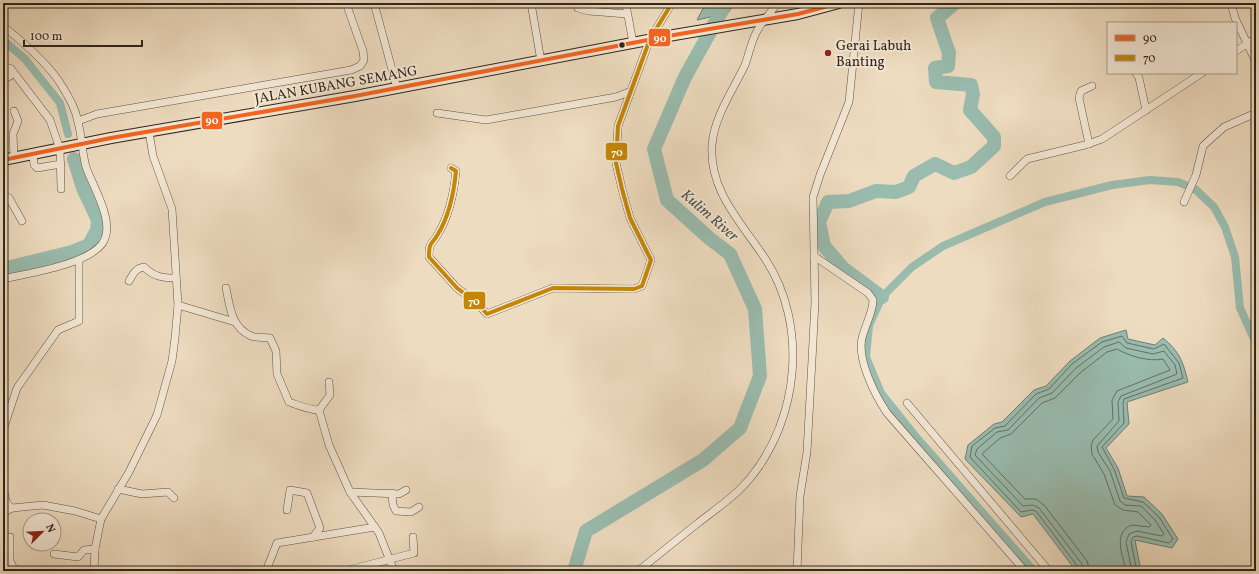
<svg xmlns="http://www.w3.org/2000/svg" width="1259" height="574" viewBox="0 0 1259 574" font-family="Vollkorn,serif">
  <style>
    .water { fill: #99bcaf; stroke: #6f8074 }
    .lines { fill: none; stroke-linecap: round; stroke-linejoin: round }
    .shore { stroke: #647065; stroke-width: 1 }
    .canal { stroke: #99bcaf; stroke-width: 8 }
    .river { stroke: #99bcaf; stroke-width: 14 }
    .street-casing { stroke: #5f5344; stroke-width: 8 }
    .secondary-casing { stroke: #2f251b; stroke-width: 12 }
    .street { stroke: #f4e8d6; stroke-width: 7 }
    .secondary { stroke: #f4e8d6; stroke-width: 10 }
    .bus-1-casing { stroke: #f4e8d6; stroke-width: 7 }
    .bus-2-casing { stroke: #f4e8d6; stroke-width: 7 }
    .bus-1 { stroke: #f26522; stroke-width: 4 }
    .bus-2 { stroke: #c58607; stroke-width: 4 }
    .bus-dot { fill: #2f251b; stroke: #f4e8d6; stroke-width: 1.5 }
    .poi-dot { fill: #8f2418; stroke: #f4e8d6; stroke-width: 1.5 }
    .labels { text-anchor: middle; stroke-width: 4; stroke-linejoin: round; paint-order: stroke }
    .poi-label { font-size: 14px; fill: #2f251b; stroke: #f4e8d6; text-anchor: start }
    .street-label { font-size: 14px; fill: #2f251b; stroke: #f4e8d6 }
    .water-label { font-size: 15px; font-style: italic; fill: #4f5247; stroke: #f4e8d6 }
    .line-badge { stroke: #f4e8d6; stroke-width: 1.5 }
    .badge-label { font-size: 11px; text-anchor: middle; font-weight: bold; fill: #fff }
  </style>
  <rect width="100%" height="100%" fill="#eedcc0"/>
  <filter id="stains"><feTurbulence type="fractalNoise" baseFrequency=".005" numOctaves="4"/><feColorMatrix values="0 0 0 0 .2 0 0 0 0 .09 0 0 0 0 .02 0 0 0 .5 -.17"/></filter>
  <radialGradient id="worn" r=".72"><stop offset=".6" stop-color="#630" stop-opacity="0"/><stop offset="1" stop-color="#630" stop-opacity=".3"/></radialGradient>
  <g class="water">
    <polygon points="706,3 735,3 728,13 697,20"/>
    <path d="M1126 330 1128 339 1155 345 1163 338C1179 351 1183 361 1188 382L1127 402 1129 424 1106 448 1118 468 1127 496 1144 497 1162 514 1178 539 1172 548 1135 540 1141 571H1076L1033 514 1021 517 965 459 968 445 994 424 1002 422 1034 390 1046 386 1070 361 1100 338Z"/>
  </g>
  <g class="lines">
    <g class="shore">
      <polyline points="1079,571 1078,567 1036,511 1032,510 1021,512 970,457 972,446 995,428 1005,426 1036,394 1049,389 1072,364 1102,342 1122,336 1127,343 1154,349 1164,344 1179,363 1183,378 1124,399 1123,403 1124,423 1102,447 1114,469 1124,498 1143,502 1159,517 1173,539 1169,543 1137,536 1133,537 1131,542 1137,571"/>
      <polyline points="1084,571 1082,564 1039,508 1033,505 1023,506 975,455 977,449 997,432 1008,430 1039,398 1052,393 1076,368 1104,347 1119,342 1126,348 1153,354 1164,351 1175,365 1177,374 1121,396 1118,402 1119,421 1097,446 1098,452 1110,471 1120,501 1125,505 1141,506 1155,520 1164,534 1162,536 1137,531 1129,534 1126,542 1132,571"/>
      <path d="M1090 571 1087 561 1044 505 1036 499H1025L982 454 1000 438 1011 434 1042 403 1055 398 1080 373 1107 352 1117 349C1129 356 1149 362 1163 359L1170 370 1117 391 1112 400 1113 419 1093 440 1091 446 1092 454 1104 474 1115 505 1123 510 1138 512 1151 525 1149 527 1132 525C1112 532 1123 556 1126 571"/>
    </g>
    <g class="canal">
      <polyline points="3,40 25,59 60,103 68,134"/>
      <polyline points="1034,571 916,437 881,393 866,357 869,325 882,297 912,267 943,246 1045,202 1112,185 1150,180 1178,182 1195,189 1214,207 1225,227 1235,257 1240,308 1256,343"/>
    </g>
    <g class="river">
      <polyline points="3,269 72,252 89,245 97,230 98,220 83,188 74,159"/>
      <polyline points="882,297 843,268 824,246 819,222 828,202 849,201 876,191 896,192 909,187 914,176 935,164 954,173 971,167 994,146 994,137 970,110 973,94 971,85 936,82 935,68 948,66 949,53 937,18 955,3"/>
      <polyline points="574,571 586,531 703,460 740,428 760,376 755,309 730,254 709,238 667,200 654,149 685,77 726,3"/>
    </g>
    <g class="street-casing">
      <g id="street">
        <polyline points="374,3 397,88"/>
        <polyline points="531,3 541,61"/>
        <polyline points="628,3 626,5 633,43"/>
        <polyline points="1231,3 1235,18 1256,62"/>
        <polyline points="578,8 589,11 627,14"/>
        <path d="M3 26C23 42 49 64 62 86 69 97 76 109 78 122 82 137 82 152 86 167 93 187 117 224 102 244 86 265 29 273 3 279"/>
        <polyline points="1236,51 1256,38"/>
        <polyline points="3,66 11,69 50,120 60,149 61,189"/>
        <polyline points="1136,73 1139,78 1146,110"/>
        <polyline points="3,80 10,76 11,69"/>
        <polyline points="437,113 486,120 616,97 629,92"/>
        <polyline points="78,121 97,114 351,70 360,66 364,60 363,51 346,3"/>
        <polyline points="1089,144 1079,98 1081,91 1092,86"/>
        <polyline points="33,154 34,165 37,168 61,164"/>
        <polyline points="14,158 13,134 18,121 14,111"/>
        <path d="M451 168 456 171C454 192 449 216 438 234 431 246 429 241 429 257L457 288 476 302 487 314 553 288 634 289 642 286 651 260 630 218 622 189 616 163 618 126 650 39 672 3"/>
        <polyline points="1010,176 1027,159 1085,145 1102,139 1202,73"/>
        <polyline points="3,195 9,198 22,221"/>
        <polyline points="1184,202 1196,175 1203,146 1224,127 1256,113"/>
        <path d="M814 256 868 293 873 300C873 312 865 326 862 338 857 360 875 395 887 413L1025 571"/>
        <path d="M129 281C133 274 136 268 144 267 154 277 163 278 176 278"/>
        <path d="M226 288C230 307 231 327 251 336 256 338 265 337 270 338L276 351 277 374 289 402C298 405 309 410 319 410"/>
        <polyline points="178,305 235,322"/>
        <polyline points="329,382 330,395 319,410 329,445 350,492 379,533 394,571"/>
        <polyline points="907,403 1049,571"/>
        <polyline points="3,437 4,427 17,388 58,330 79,321 79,261"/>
        <polyline points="3,489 7,504 12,508"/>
        <polyline points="118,489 142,494 168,492 174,498"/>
        <polyline points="350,492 399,494 406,490"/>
        <polyline points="392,493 393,505 396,511 411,512 419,507"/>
        <polyline points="287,510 290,490 307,493 320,528 313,537"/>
        <polyline points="3,513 12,508 43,505 75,511 101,519"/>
        <polyline points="10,537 10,561 15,571"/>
        <polyline points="54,554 78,557 84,550 95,549"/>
        <polyline points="3,555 10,566"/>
        <polyline points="94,571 95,549 101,519 129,472 157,415 172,361 175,338 178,305 172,209 153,156 149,132"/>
        <polyline points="266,571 277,543 375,527"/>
        <polyline points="345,571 414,553 413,537"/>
        <path d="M638 571C658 555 678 539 698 523 716 509 737 495 751 477 799 418 808 325 766 260 742 223 709 192 712 145 714 117 733 90 745 65 749 54 751 43 756 33 761 22 771 13 777 3"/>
        <polyline points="797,571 800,496 807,452 812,360 815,302 813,197 820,175 849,102 859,3"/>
      </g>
    </g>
    <g class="secondary-casing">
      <polyline id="secondary" points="3,160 111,138 355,96 674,35 798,14 839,3"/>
    </g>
    <use href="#street" class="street"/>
    <use href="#secondary" class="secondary"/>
    <g class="bus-1-casing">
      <polyline id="bus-1" points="3,160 111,138 355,96 674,35 798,14 839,3"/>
    </g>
    <g class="bus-2-casing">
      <path id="bus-2" d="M451 168 456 171C454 192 449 216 438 234 431 246 429 241 429 257L457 288 476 302 487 314 553 288 634 289 642 286 651 260 630 218 622 189 616 163 618 126 650 39 672 3"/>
    </g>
    <use href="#bus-1" class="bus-1"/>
    <use href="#bus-2" class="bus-2"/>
  </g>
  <circle class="bus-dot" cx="622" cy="45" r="3.5"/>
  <circle class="poi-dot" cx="828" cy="53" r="4"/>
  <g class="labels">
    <g class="poi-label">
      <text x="836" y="50">Gerai Labuh<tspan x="836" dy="16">Banting</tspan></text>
    </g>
    <g class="street-label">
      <text transform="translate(336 84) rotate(-10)" y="5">JALAN KUBANG SEMANG</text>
    </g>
    <g class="water-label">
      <text transform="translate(710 215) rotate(41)" y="5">Kulim River</text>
    </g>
  </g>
  <g class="line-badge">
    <rect x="648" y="28" width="23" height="19" rx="4" fill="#f26522"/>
    <rect x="201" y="111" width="22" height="19" rx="4" fill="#f26522"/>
    <rect x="605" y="142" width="23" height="19" rx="4" fill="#c58607"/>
    <rect x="463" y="291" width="23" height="19" rx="4" fill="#c58607"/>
  </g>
  <g class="badge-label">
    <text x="660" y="42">90</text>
    <text x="212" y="124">90</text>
    <text x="617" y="156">70</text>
    <text x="474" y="305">70</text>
  </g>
  <rect width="1259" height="574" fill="none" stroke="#eedcc0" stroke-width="16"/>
  <rect x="4" y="4" width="1251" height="566" fill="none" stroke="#2f251b" stroke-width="2"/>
  <rect x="8" y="8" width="1243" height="558" fill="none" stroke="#2f251b"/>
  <rect x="1107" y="22" width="130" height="52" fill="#f4e8d6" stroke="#a59a8b"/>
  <rect x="1115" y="35" width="20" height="6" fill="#f26522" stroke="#a59a8b"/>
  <text x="1143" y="42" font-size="12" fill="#2f251b">90</text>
  <rect x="1115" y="55" width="20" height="6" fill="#c58607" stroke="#a59a8b"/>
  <text x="1143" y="62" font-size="12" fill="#2f251b">70</text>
  <g transform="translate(42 532) rotate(66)"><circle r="19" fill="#f4e8d6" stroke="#a59a8b"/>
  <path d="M0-3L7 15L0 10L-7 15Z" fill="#8f2418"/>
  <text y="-6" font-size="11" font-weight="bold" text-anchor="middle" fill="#2f251b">N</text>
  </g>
  <path d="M24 40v6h118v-6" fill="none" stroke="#2f251b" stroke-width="2"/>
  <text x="30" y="40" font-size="12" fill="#2f251b" stroke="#f4e8d6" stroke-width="3" paint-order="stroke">100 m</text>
  <rect width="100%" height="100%" filter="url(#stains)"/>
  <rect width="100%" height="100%" fill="url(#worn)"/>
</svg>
